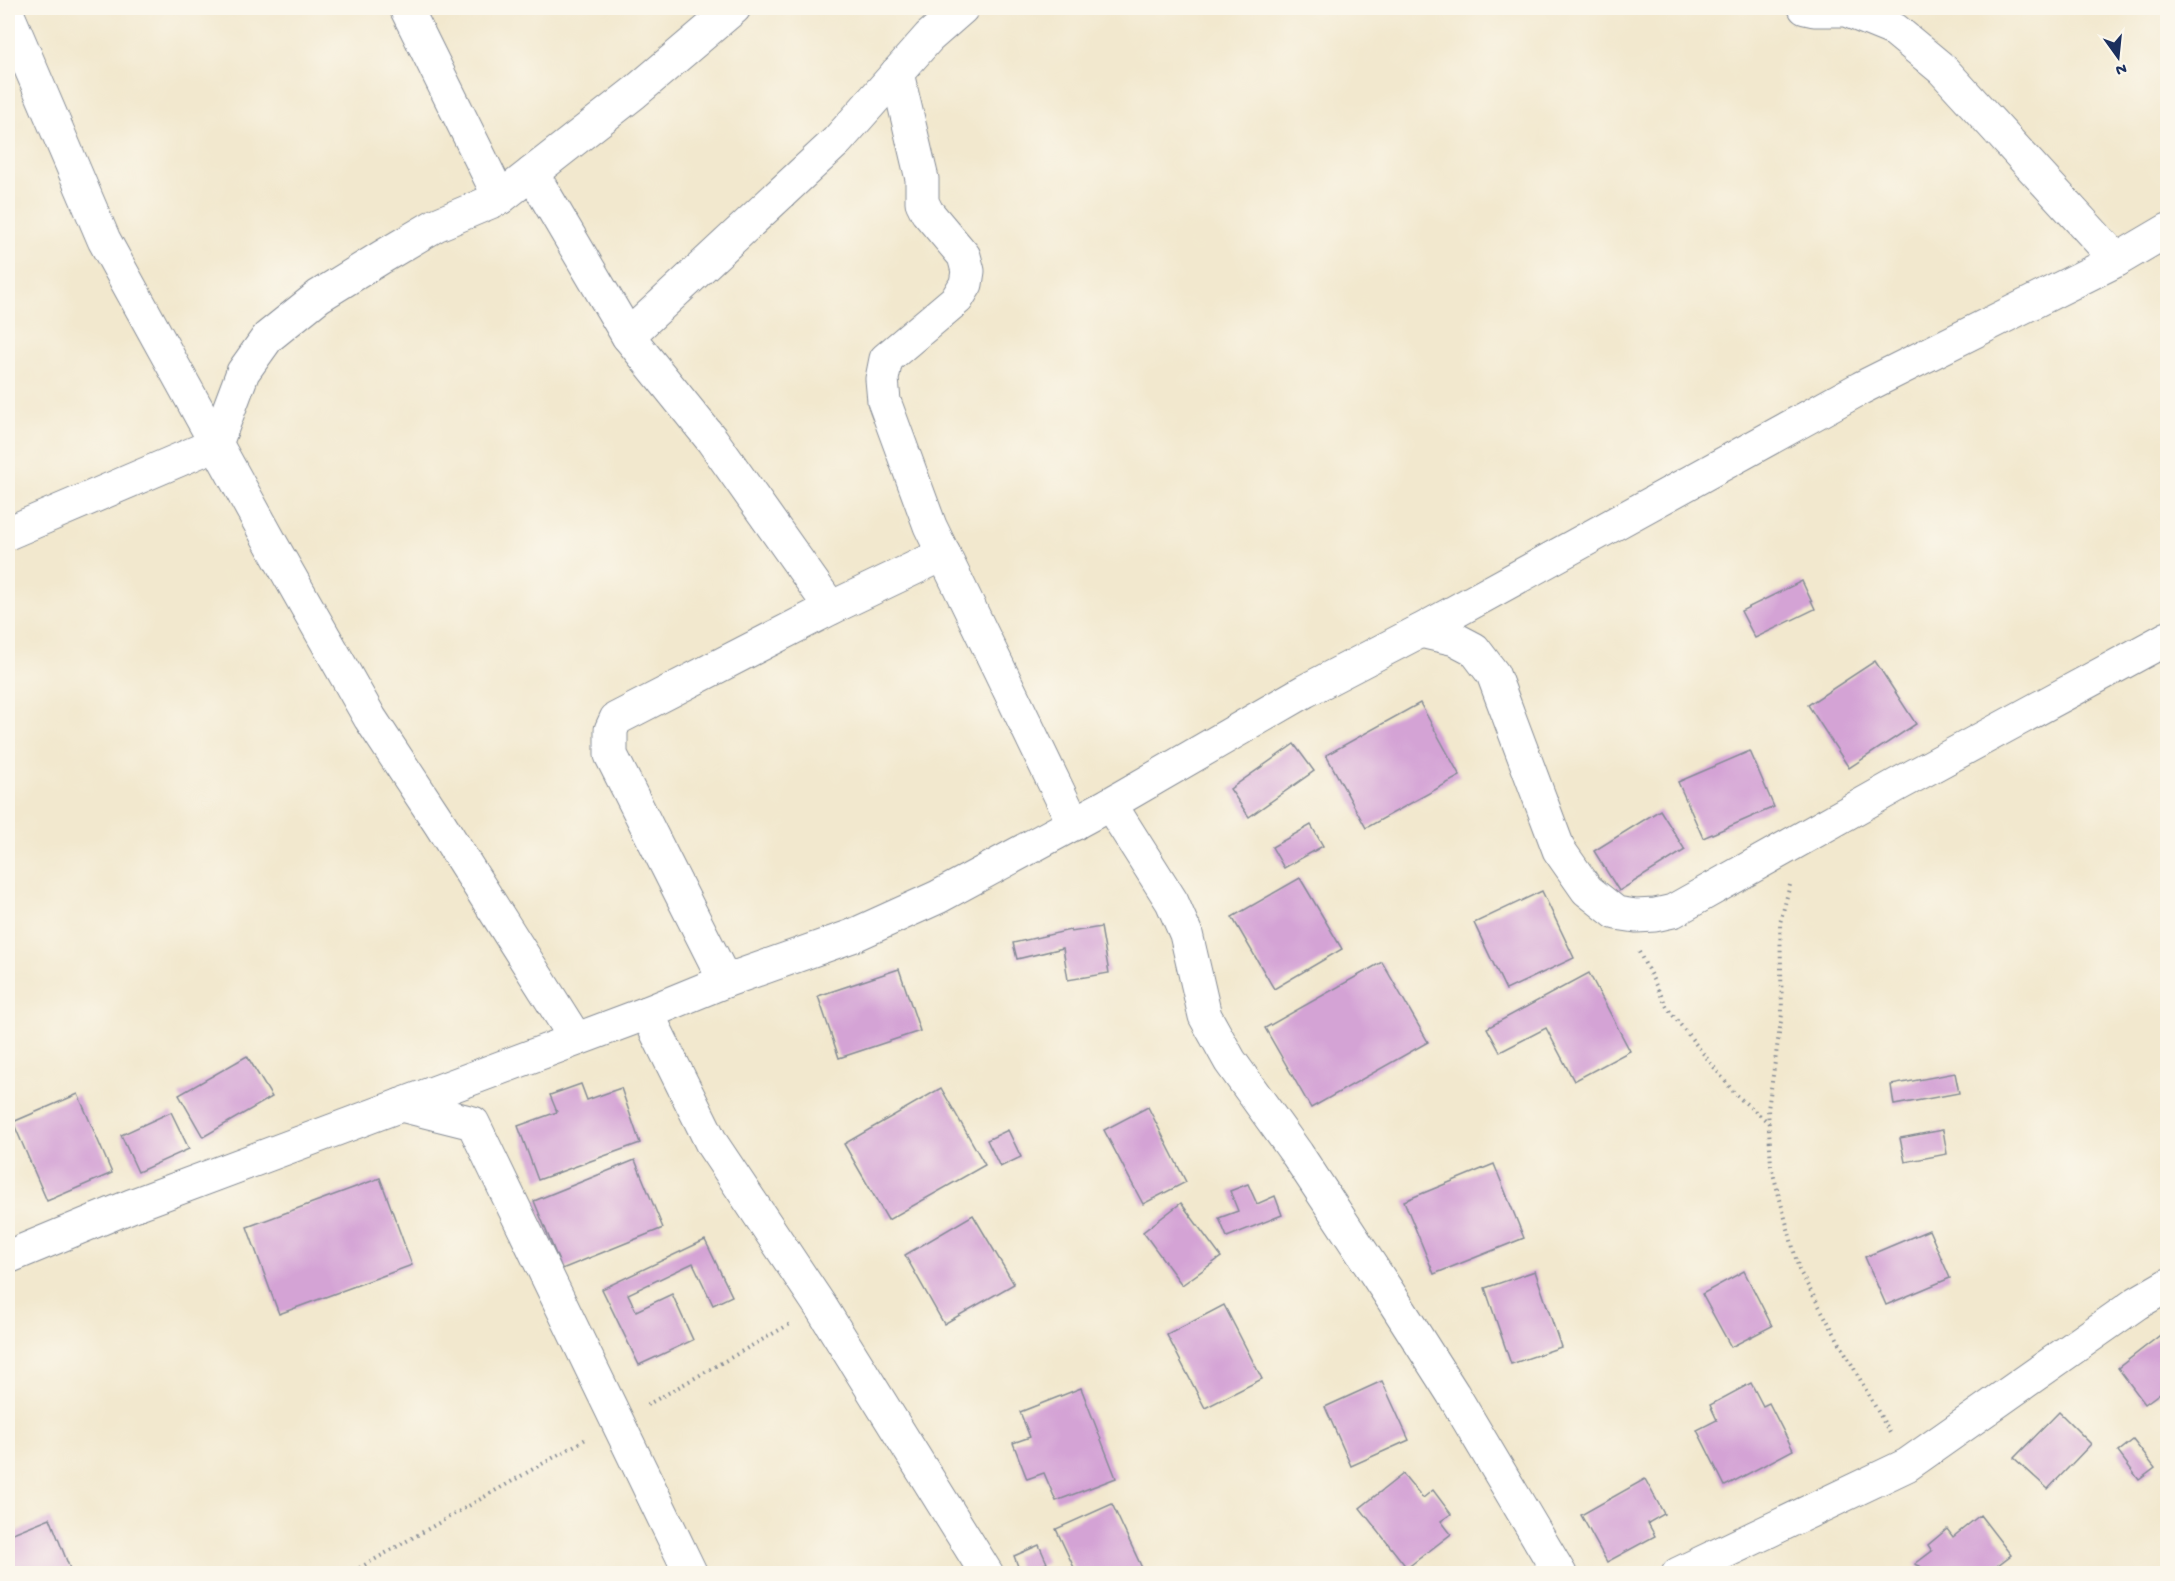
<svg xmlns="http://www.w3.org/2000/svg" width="2175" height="1581" viewBox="0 0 2175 1581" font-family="'Gochi Hand',sans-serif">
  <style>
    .building { fill: #d4a3d5 }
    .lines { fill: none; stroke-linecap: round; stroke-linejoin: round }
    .minor-casing { stroke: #868c96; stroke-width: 35 }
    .path { stroke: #868c96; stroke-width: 4; stroke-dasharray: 1.5 4.5; stroke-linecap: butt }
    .minor { stroke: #fff; stroke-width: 33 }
  </style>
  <rect width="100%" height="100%" fill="#fbf7ec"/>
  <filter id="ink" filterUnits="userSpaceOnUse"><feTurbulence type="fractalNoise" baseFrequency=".0167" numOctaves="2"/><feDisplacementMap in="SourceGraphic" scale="12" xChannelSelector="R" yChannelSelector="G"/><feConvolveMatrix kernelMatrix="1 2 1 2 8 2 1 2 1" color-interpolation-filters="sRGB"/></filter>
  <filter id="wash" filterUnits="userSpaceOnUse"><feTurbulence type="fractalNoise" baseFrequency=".008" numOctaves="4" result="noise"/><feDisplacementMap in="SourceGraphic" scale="24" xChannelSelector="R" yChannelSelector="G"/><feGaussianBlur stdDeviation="1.35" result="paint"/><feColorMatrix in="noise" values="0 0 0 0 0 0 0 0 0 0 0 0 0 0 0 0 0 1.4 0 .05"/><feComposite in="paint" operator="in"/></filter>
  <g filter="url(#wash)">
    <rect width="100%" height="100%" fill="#f2e8ce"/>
    <g id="blocks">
      <g class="building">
        <polygon points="1802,581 1815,609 1755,638 1741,611"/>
        <polygon points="1875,661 1916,724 1849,768 1808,705"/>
        <polygon points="1420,703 1460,776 1366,828 1326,755"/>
        <polygon points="1294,744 1314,771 1249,817 1230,789"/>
        <polygon points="1750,751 1774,807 1703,838 1678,782"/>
        <polygon points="1660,810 1685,850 1619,891 1594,851"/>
        <polygon points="1311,825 1323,846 1284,868 1272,847"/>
        <polygon points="1300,878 1342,949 1274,989 1232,917"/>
        <polygon points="1542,891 1574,958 1506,990 1474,923"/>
        <polygon points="1101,927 1109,973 1068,980 1063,948 1017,959 1013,943 1070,930 1071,932"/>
        <polygon points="1382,962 1428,1042 1311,1108 1265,1028"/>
        <polygon points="899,969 920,1031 839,1058 818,996"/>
        <polygon points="1589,973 1630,1051 1574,1081 1546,1028 1500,1052 1487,1028"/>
        <polygon points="247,1056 272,1097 203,1137 179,1095"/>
        <polygon points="1955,1073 1959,1093 1894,1105 1891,1085"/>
        <polygon points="581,1084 587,1100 621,1088 640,1143 538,1180 518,1126 557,1112 550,1095"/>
        <polygon points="941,1088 985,1165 888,1220 844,1144"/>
        <polygon points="78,1094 112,1173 47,1201 13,1122"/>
        <polygon points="1148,1107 1186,1182 1143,1204 1104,1130"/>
        <polygon points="171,1112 189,1149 138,1172 121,1135"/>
        <polygon points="1008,1130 1021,1157 1000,1167 987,1140"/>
        <polygon points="1943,1130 1947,1154 1905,1162 1900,1138"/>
        <polygon points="635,1160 663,1228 562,1269 534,1201"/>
        <polygon points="1494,1164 1524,1238 1434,1274 1404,1201"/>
        <polygon points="380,1178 412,1265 279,1314 247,1227"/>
        <polygon points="1248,1184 1257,1204 1275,1196 1282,1215 1227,1237 1219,1218 1238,1211 1230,1191"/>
        <polygon points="1181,1203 1221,1257 1182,1285 1143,1232"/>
        <polygon points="973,1215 1014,1284 944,1324 905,1255"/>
        <polygon points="1929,1230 1950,1278 1886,1305 1865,1257"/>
        <polygon points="705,1240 732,1296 713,1305 693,1263 628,1294 636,1311 672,1294 693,1340 639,1365 602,1289"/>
        <polygon points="1535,1271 1561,1347 1511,1364 1485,1288"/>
        <polygon points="1744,1271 1772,1326 1731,1347 1702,1294"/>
        <polygon points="1224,1305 1262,1379 1205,1408 1167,1335"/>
        <polygon points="2168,1329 2168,1387 2145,1404 2118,1368"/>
        <polygon points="1382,1381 1409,1440 1351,1466 1325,1407"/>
        <polygon points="1751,1383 1763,1406 1769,1403 1793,1450 1725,1486 1697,1430 1717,1420 1710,1405"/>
        <polygon points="1081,1388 1116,1478 1056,1501 1044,1473 1027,1479 1013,1443 1030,1437 1020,1412"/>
        <polygon points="2059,1412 2091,1444 2048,1489 2014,1458"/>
        <polygon points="2133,1440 2155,1468 2139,1480 2118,1452"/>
        <polygon points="1403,1474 1423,1498 1433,1490 1451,1514 1441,1521 1451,1534 1407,1568 1360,1508"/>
        <polygon points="1645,1479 1664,1514 1648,1523 1655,1536 1607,1562 1581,1515"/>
        <polygon points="1112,1504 1142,1568 1129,1574 1077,1574 1056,1529"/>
        <polygon points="1980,1515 2011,1555 1989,1572 1990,1574 1912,1574 1920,1566 1915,1564 1932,1551 1928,1545 1947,1529 1953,1537"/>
        <polygon points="50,1518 72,1574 8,1574 8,1535"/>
        <polygon points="1039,1545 1047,1563 1021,1574 1014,1556"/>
      </g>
    </g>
  </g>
  <g filter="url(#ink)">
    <use href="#blocks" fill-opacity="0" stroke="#868c96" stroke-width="1.5"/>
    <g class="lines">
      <g class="minor-casing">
        <g id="minor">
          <polyline points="406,8 500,198"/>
          <polyline points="1805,8 1814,10 1846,10 1895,30 1942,69 2117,260"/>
          <polyline points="8,15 104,240 273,547 370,718 440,824 576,1039"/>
          <polyline points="897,73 922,179 922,202 927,212 964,256 968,271 966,284 957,299 886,359 882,379 884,401 930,526 1074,824"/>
          <polyline points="532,173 628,336 712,440 831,608"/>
          <polyline points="628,336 837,141 929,37 962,8"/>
          <polyline points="8,533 216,444 243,372 268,337 319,296 382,257 436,225 500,198 634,93 734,8"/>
          <polyline points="1420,631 1455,639 1474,649 1493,674 1559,850 1587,890 1616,913 1636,916 1655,915 1673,911 1897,785 2168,638"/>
          <polyline points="1110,804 1172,902 1186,934 1205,1016 1230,1061 1297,1154 1388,1292 1453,1394 1560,1574"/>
          <polyline points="725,981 611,755 611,730 616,719 831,608 944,554"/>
          <polyline points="647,1013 712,1144 821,1307 987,1574"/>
          <polyline points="401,1105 473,1123 691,1574"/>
          <polyline points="8,1257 131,1206 647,1013 725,981 852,936 938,897 1110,804 1305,691 1420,631 1861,388 2117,260 2168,230"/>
          <polyline points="1678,1574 1907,1465 2137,1303 2168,1285"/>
        </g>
      </g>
      <g class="path">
        <polyline points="1790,885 1780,923 1782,1014 1768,1109 1771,1166 1799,1270 1890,1433"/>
        <polyline points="1639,952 1668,1009 1736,1095 1769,1123"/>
        <polyline points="647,1405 790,1324"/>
        <polyline points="349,1574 586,1439"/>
      </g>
      <use href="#minor" class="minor"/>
    </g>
  </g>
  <rect width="2175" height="1581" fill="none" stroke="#fbf7ec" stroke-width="30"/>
  <g transform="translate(2118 57) rotate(165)" stroke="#fbf7ec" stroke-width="4.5" paint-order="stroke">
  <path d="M0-4.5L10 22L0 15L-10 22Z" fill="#1b2f5e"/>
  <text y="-9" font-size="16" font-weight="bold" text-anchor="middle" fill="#1b2f5e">N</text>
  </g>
</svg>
